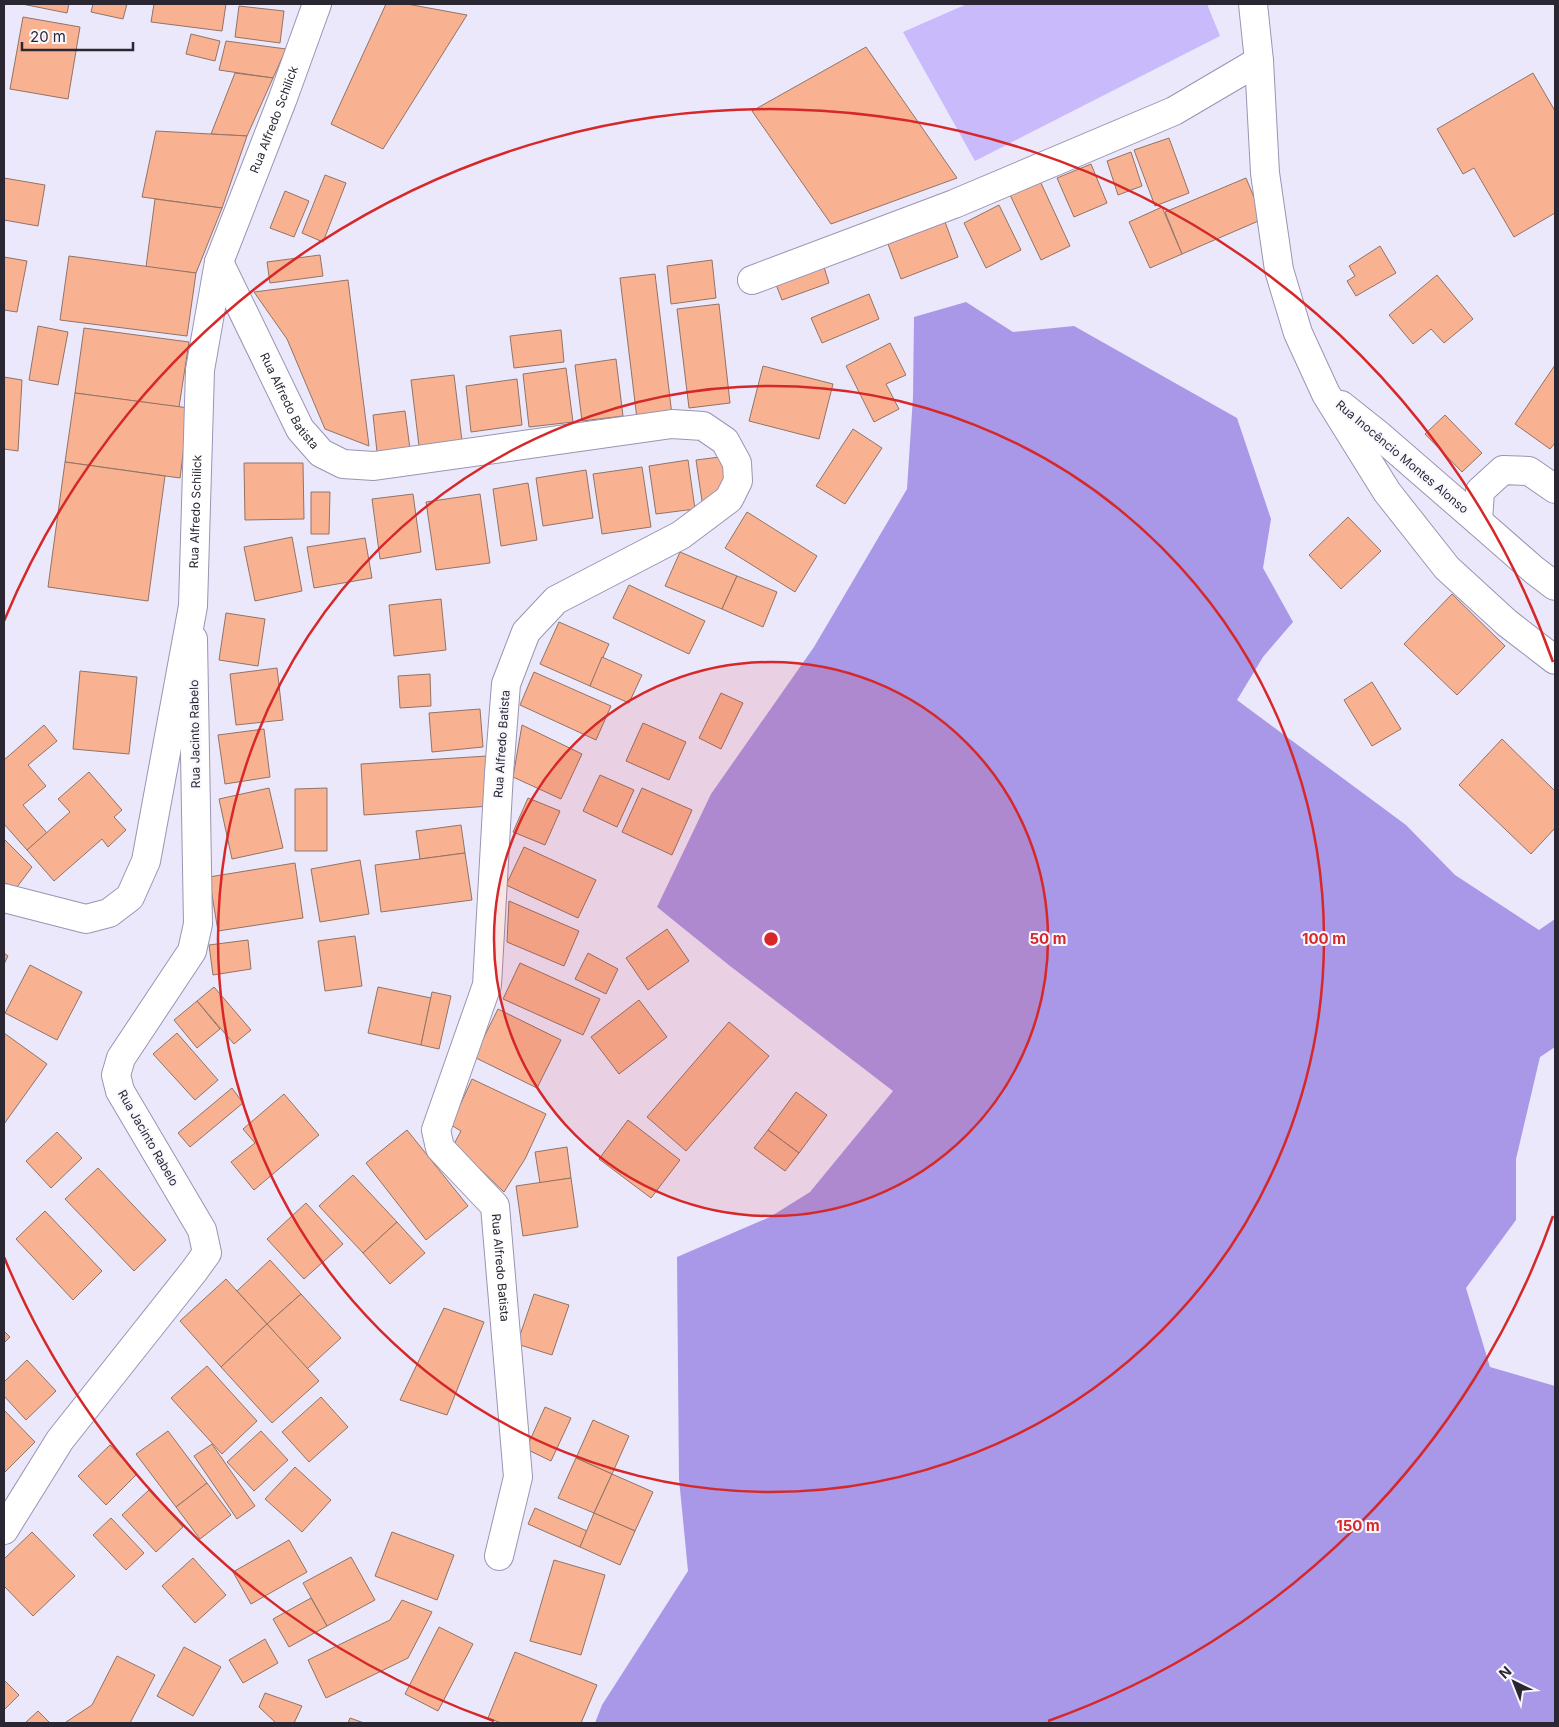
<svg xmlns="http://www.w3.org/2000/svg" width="1559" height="1727" viewBox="0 0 1559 1727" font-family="Inter,sans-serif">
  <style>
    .green { fill: #c8bafb }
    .forest { fill: #a997e7 }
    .building { fill: #f8b292; stroke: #927365 }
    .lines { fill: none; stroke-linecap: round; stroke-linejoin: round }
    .street-casing { stroke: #9a94b2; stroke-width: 30 }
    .secondary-casing { stroke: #9a94b2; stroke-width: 30 }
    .street { stroke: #fff; stroke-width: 28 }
    .secondary { stroke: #fff; stroke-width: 28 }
    .ring { fill: none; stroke: #d62828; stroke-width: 2.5 }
    .labels { text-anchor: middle; stroke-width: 4; stroke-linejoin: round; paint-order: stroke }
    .street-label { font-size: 12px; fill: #2a2733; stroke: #f9f7fe }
    .centre { fill: #d62828; stroke: #f9f7fe; stroke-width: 2.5 }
    .ring-label { font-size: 15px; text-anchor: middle; font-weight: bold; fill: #d62828; stroke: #f9f7fe; stroke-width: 4; stroke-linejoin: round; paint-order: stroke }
  </style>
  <rect width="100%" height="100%" fill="#ece8fc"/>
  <polygon class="green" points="967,4 1207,4 1220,36 975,161 903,32"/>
  <polygon class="forest" points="966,302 1013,332 1074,326 1237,418 1271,519 1263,568 1293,622 1263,657 1237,700 1406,825 1455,875 1539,930 1555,919 1555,1047 1540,1057 1516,1159 1516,1220 1466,1288 1490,1367 1555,1386 1555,1723 595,1723 602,1705 688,1571 679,1479 677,1257 770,1217 810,1192 893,1091 730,966 657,907 711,794 814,647 907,489 913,397 914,317"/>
  <g class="building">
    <polygon points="22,4 69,4 67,13"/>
    <polygon points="93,4 127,4 123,19 91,12"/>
    <polygon points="154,4 226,4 222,31 151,22"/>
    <polygon points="386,4 407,4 467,15 383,149 331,124"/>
    <polygon points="239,6 284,11 280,43 235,37"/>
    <polygon points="23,17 80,27 68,99 10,89"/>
    <polygon points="191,34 220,41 215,61 186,54"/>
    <polygon points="226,41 286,49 273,78 219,70"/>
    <polygon points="866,47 957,178 831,224 752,111"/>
    <polygon points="235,73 273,78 247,136 211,134"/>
    <polygon points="1533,73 1555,111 1555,213 1514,237 1474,168 1463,174 1437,129"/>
    <polygon points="156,131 247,136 222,208 142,197"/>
    <polygon points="1169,138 1189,193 1155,206 1134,150"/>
    <polygon points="1131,152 1142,186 1118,195 1107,161"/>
    <polygon points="1091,164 1107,203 1074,217 1057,178"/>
    <polygon points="325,175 346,183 323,242 302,233"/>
    <polygon points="4,178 45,185 38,226 4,220"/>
    <polygon points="1246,178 1263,219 1182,254 1165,212"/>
    <polygon points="1040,181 1070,246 1041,260 1010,195"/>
    <polygon points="285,191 309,201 294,237 270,228"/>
    <polygon points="155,199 222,208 196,273 146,267"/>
    <polygon points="999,205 1021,250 986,268 964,223"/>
    <polygon points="1162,207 1182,254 1150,268 1129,222"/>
    <polygon points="945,222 958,257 901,279 888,244"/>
    <polygon points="1380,246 1396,273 1356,296 1347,281 1355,276 1349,266"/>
    <polygon points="320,255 323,276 270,283 267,262"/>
    <polygon points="69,256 196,273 187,336 60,320"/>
    <polygon points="4,257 27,261 17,312 4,310"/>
    <polygon points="712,260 716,298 671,304 667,266"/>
    <polygon points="823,264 829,283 782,300 775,282"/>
    <polygon points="655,274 672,415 637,419 620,278"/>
    <polygon points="1437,275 1473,319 1444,343 1431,329 1413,344 1389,315"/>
    <polygon points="348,280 369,446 325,429 287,339 254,292"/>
    <polygon points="869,294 879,319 822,343 811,318"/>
    <polygon points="719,304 730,403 689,408 677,309"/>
    <polygon points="38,326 68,332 58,385 29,380"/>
    <polygon points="84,328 189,342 179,407 75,393"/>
    <polygon points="561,330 564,362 514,368 510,336"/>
    <polygon points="890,343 906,375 886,384 899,409 874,422 846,366"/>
    <polygon points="616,359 623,416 582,421 575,365"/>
    <polygon points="1555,365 1555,443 1550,449 1515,424"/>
    <polygon points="763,366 833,384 819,439 749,421"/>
    <polygon points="566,368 573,422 529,427 523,374"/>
    <polygon points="454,375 462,441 419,446 411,380"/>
    <polygon points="4,377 22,380 18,451 4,449"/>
    <polygon points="517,379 522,425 471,432 466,386"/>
    <polygon points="75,393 189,408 180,478 65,462"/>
    <polygon points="405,411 410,449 377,452 373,415"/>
    <polygon points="1445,415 1482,453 1462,472 1425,434"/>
    <polygon points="853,429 882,448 845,504 816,486"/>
    <polygon points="728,456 722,499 702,501 696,460"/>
    <polygon points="688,460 695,509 656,514 649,466"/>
    <polygon points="65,462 165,476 148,601 48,587"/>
    <polygon points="244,463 303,463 304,519 245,520"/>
    <polygon points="642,467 651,527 602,534 593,474"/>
    <polygon points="586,470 593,518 543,526 536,478"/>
    <polygon points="528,483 537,540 501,546 493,489"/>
    <polygon points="311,492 330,492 329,534 311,534"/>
    <polygon points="413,494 421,552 380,559 372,499"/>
    <polygon points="480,494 490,563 436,570 426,502"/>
    <polygon points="747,512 817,556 795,592 725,548"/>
    <polygon points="1348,517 1381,551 1341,589 1309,555"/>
    <polygon points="292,537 302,591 255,601 244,547"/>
    <polygon points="365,538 372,578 314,588 307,547"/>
    <polygon points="680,552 737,576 722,609 665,586"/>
    <polygon points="737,576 777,592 763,627 722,609"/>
    <polygon points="629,585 705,621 689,654 613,618"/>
    <polygon points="1452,594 1505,646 1457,695 1404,644"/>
    <polygon points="441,599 446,650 394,656 389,605"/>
    <polygon points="226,613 265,619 258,666 219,660"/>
    <polygon points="559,622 609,644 590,686 540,664"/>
    <polygon points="602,657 642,675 629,703 590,686"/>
    <polygon points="277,668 283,720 236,725 230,674"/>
    <polygon points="80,671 137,677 129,754 73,749"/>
    <polygon points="534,672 611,706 596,740 520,705"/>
    <polygon points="430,674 431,706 400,708 398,676"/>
    <polygon points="1372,682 1401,729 1372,746 1344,700"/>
    <polygon points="721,693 743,703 721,749 699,738"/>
    <polygon points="480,709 483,747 432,752 429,713"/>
    <polygon points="643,723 686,742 669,780 626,761"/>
    <polygon points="44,725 57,741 28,765 46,786 23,805 47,833 27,850 4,824 4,760"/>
    <polygon points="522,725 582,754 561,799 513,777"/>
    <polygon points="264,729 270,777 225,784 218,735"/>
    <polygon points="1502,739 1555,791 1555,828 1531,854 1459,785"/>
    <polygon points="487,756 490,806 364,815 361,764"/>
    <polygon points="89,772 122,810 114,817 126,830 108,847 102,839 54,881 27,850 70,812 58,799"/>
    <polygon points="600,775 634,790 617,827 583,811"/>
    <polygon points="269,788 283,848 232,859 219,799"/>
    <polygon points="327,788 327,851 295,851 295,789"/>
    <polygon points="642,788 692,810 672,855 622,832"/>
    <polygon points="528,798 560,811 545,845 513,832"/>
    <polygon points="461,825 465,853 420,859 416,831"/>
    <polygon points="4,839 32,867 17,887 4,883"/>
    <polygon points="524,847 596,880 578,918 506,885"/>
    <polygon points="465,853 472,900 381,912 375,865"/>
    <polygon points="360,860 369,914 320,922 311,869"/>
    <polygon points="295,863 303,918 218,931 209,877"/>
    <polygon points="509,901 579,931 564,966 507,942"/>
    <polygon points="667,929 689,961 648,990 626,958"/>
    <polygon points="355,936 362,986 325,991 318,941"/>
    <polygon points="248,940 251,969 213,975 209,945"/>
    <polygon points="4,953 8,956 4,964"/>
    <polygon points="588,953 618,969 606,994 575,979"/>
    <polygon points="520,963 600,999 583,1035 503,999"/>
    <polygon points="30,965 82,992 57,1040 5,1013"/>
    <polygon points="214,987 251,1030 234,1044 197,1001"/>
    <polygon points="378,987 431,998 421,1045 368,1033"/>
    <polygon points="432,992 451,996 439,1049 421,1045"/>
    <polygon points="639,1000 667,1037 619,1074 591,1037"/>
    <polygon points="197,1001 220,1029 197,1048 174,1020"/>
    <polygon points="498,1009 561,1040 537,1088 474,1057"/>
    <polygon points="729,1022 769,1056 686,1151 647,1117"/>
    <polygon points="4,1033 47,1064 4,1124"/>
    <polygon points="177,1033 218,1080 195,1100 153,1054"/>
    <polygon points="472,1079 546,1114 525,1159 504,1192 454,1144 461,1131 451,1125"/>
    <polygon points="232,1088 243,1103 190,1147 178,1133"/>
    <polygon points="796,1092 827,1115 799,1153 768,1130"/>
    <polygon points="284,1094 319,1135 254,1190 231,1162 255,1143 243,1129"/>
    <polygon points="628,1120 680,1160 651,1198 599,1159"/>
    <polygon points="407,1130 468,1206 426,1240 366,1163"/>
    <polygon points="768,1130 799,1153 785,1171 754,1148"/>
    <polygon points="57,1132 82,1158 51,1188 26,1161"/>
    <polygon points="567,1147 571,1178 540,1183 535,1152"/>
    <polygon points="98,1168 166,1240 134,1271 65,1199"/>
    <polygon points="353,1175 397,1222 363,1253 319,1206"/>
    <polygon points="571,1178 578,1227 523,1236 516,1186"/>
    <polygon points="306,1203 343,1244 304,1279 267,1239"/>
    <polygon points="45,1211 102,1271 73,1300 16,1239"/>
    <polygon points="397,1222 425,1253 390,1284 363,1253"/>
    <polygon points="270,1260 301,1294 267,1324 237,1291"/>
    <polygon points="226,1279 267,1324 221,1367 180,1321"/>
    <polygon points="301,1294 341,1338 307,1369 267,1324"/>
    <polygon points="534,1294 569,1305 552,1355 517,1344"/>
    <polygon points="444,1308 484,1322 447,1415 400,1400"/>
    <polygon points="267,1324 319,1381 272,1423 221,1367"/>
    <polygon points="4,1331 10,1337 4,1343"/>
    <polygon points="27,1360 56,1391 26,1420 4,1396 4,1382"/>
    <polygon points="207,1366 257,1421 222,1454 171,1398"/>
    <polygon points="321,1397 348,1427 309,1462 282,1432"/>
    <polygon points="545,1407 571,1418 551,1461 526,1449"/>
    <polygon points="4,1410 35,1442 4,1473"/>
    <polygon points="593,1420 629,1436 612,1474 576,1458"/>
    <polygon points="168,1431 207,1483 176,1507 136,1454"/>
    <polygon points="261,1431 288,1460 254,1491 227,1462"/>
    <polygon points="212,1444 255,1506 237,1519 194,1456"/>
    <polygon points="110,1445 137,1474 106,1505 78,1476"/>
    <polygon points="576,1458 612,1474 594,1513 558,1498"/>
    <polygon points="295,1467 331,1500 302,1532 265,1499"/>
    <polygon points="612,1474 653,1492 635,1531 594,1513"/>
    <polygon points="207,1483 231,1515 200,1539 176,1507"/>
    <polygon points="149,1490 183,1527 156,1552 122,1515"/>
    <polygon points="535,1508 587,1531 580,1547 528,1524"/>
    <polygon points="594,1513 635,1531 620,1565 580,1547"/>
    <polygon points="111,1518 144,1553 126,1570 93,1535"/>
    <polygon points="32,1532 75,1576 33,1616 4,1586 4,1559"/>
    <polygon points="392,1532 454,1555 437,1600 375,1576"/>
    <polygon points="289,1540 307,1572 251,1604 233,1572"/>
    <polygon points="351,1557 375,1600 327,1626 303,1583"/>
    <polygon points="193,1558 226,1595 195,1623 162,1586"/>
    <polygon points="554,1560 605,1575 581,1655 530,1641"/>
    <polygon points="311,1598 327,1626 289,1647 273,1619"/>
    <polygon points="402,1600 432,1612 408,1658 326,1698 308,1660 390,1620"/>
    <polygon points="439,1627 473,1644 438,1711 405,1694"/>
    <polygon points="265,1639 278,1663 243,1683 229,1660"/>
    <polygon points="184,1647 221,1667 193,1716 157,1696"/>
    <polygon points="515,1652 597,1685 581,1723 501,1723 488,1718"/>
    <polygon points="117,1656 155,1675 130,1723 67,1723 66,1722 92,1705"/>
    <polygon points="4,1680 19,1695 4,1710"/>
    <polygon points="265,1693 302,1706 294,1723 276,1723 259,1707"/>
    <polygon points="38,1711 50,1723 25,1723"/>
    <polygon points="350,1718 364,1723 348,1723"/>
  </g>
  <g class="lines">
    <g class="street-casing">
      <g id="street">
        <polyline points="1253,4 1259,61 1265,173 1279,270 1298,333 1326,394 1387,492 1447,568 1507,623 1555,660"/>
        <path id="s1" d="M219 262 300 429 321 453 343 464 374 466 672 424 703 426 725 441 737 463 738 481 729 499 681 535 556 600 526 632 506 684 499 773 487 985 436 1130 440 1148 495 1206 518 1477 499 1556"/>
        <polyline points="752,280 954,204 1174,111 1259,61"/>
        <polyline points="1341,405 1380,436 1478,521"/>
        <polyline points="4,1530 60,1440 194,1271 207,1253 202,1230 120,1091 116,1075 121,1058 192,951 198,924 193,639"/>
      </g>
    </g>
    <g class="secondary-casing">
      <g id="secondary">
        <polyline points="1555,489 1529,471 1503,470 1480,491 1478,521 1534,570 1555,586"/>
        <path id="s2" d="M4 898 86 919 109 913 130 897 146 861 193 606 200 370 219 262 283 98 317 4"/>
      </g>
    </g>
    <use href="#street" class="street"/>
    <use href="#secondary" class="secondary"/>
  </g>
  <circle cx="771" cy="939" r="277" fill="#d62828" fill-opacity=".12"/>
  <g class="ring">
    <circle cx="771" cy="939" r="277"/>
    <circle cx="771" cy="939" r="553"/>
    <path d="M1553 1216A830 830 0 0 1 1048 1721M494 1721A830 830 0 0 1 4 1257M4 621A830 830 0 0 1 1553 662"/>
  </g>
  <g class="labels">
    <g class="street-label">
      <text dy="4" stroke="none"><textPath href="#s2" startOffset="932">Rua Alfredo Schilick</textPath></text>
      <text dy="4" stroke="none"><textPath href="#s1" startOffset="156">Rua Alfredo Batista</textPath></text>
      <text transform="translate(1402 457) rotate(40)" y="4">Rua Inocêncio Montes Alonso</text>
      <text dy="4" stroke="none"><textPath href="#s2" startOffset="528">Rua Alfredo Schilick</textPath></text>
      <text transform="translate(195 734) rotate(-91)" y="4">Rua Jacinto Rabelo</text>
      <text transform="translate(502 744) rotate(-86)" y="4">Rua Alfredo Batista</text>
      <text transform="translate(148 1138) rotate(60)" y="4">Rua Jacinto Rabelo</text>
      <text dy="4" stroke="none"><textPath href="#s1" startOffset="1611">Rua Alfredo Batista</textPath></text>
    </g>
  </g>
  <circle cx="771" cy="939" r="8" class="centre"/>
  <g class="ring-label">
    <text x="1048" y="944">50 m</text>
    <text x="1324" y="944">100 m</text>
    <text x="1358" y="1531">150 m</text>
  </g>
  <rect width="1559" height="1727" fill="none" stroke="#2a2733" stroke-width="10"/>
  <g transform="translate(1514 1682) rotate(317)" stroke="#f9f7fe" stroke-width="4" paint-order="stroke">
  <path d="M0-4L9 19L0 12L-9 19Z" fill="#2a2733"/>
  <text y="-8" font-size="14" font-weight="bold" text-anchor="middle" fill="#2a2733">N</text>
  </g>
  <path d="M22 42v8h111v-8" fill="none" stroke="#2a2733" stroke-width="2.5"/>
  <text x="30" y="42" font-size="15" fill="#2a2733" stroke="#f9f7fe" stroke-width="4" paint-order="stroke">20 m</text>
</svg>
